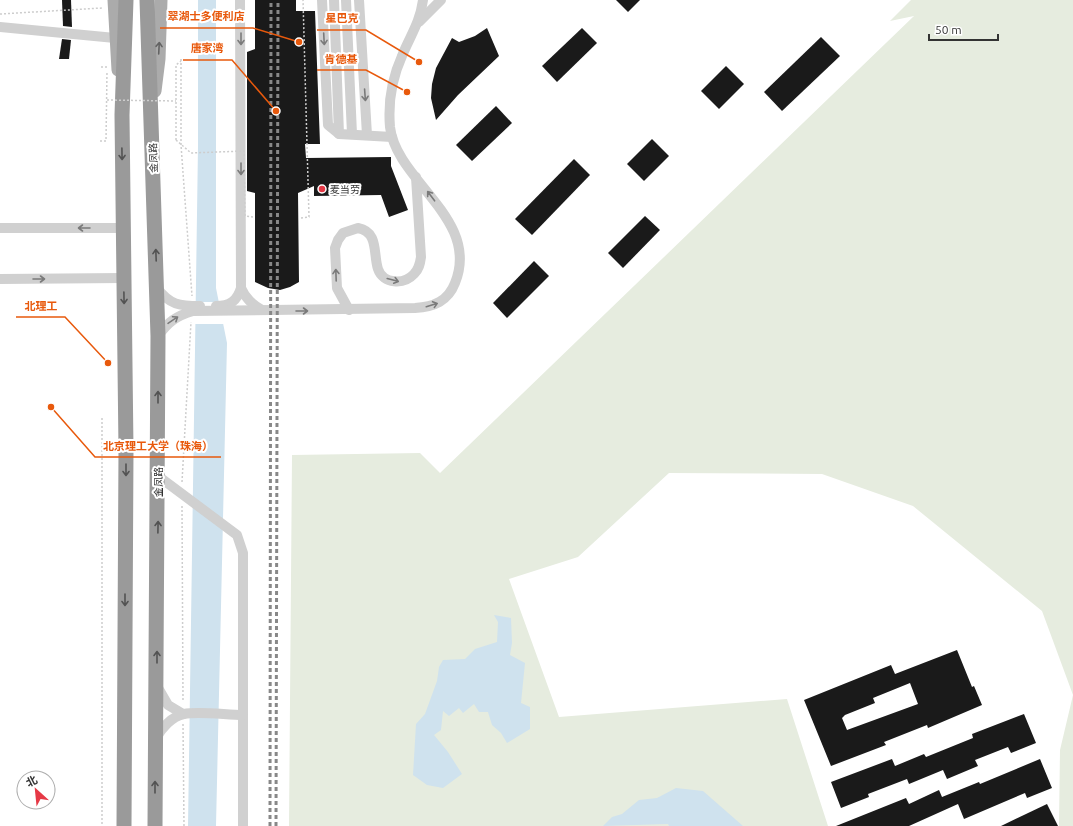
<svg xmlns="http://www.w3.org/2000/svg" width="1073" height="826" viewBox="0 0 1073 826" font-family="Ubuntu,'Noto Sans SC',sans-serif">
  <style>
    .green { fill: #e6ecdf }
    .water { fill: #cfe2ee }
    .pier { fill: #fff }
    .building { fill: #1a1a1a; fill-rule: evenodd }
    .lines { fill: none; stroke-linecap: round; stroke-linejoin: round }
    .path { stroke: #cdcdcd; stroke-width: 1.5; stroke-dasharray: 2 2; stroke-linecap: butt }
    .minor { stroke: #d0d0d0; stroke-width: 10 }
    .major { stroke: #ababab; stroke-width: 13 }
    .highway { stroke: #9a9a9a; stroke-width: 15 }
    .rail { stroke: #888; stroke-width: 3; stroke-dasharray: 4 3; stroke-linecap: butt }
    .path-bridge { stroke: #cdcdcd; stroke-width: 1.5; stroke-dasharray: 2 2; stroke-linecap: butt }
    .oneway { stroke: #7a7a7a }
    .oneway2 { stroke: #636363 }
    .oneway3 { stroke: #525252 }
    .poi-dot { fill: #e63946; stroke: #fff; stroke-width: 1.5 }
    .labels { text-anchor: middle; stroke-width: 4; stroke-linejoin: round; paint-order: stroke }
    .street-label { font-size: 10px; fill: #333; stroke: #fff }
    .poi-label { font-size: 10px; fill: #333; stroke: #fff; text-anchor: start }
    .leader { fill: none; stroke: #e8590c; stroke-width: 1.5 }
    .callout-dot { fill: #e8590c; stroke: #fff; stroke-width: 1.5 }
    .callout-label { font-size: 11px; text-anchor: middle; font-weight: bold; fill: #e8590c; stroke: #fff; stroke-width: 4; stroke-linejoin: round; paint-order: stroke }
  </style>
  <rect width="100%" height="100%" fill="#fff"/>
  <polygon class="green" points="911,0 1073,0 1073,826 1059,826 1060,750 1073,695 1042,611 913,506 822,474 669,473 578,557 509,579 559,717 787,699 828,826 289,826 292,455 420,453 440,473 914,16 890,21"/>
  <g class="water">
    <polygon points="198,0 216,0 216,288 227,343 216,826 188,826 198,146"/>
    <polygon points="494,615 511,618 512,643 510,655 525,663 521,703 530,707 530,729 507,743 501,733 492,725 488,712 479,712 474,704 463,713 459,708 449,716 443,711 441,730 434,735 448,752 462,774 443,788 427,785 413,775 416,724 425,714 437,681 439,667 443,660 465,659 475,649 497,642 498,622"/>
    <polygon points="676,788 703,791 743,826 669,826 668,824 603,826 612,817 622,814 639,800 657,798"/>
  </g>
  <polygon class="pier" points="194,302 221,302 225,324 193,324"/>
  <g class="building">
    <polygon points="62,0 71,0 72,27 63,26"/>
    <polygon points="255,0 296,0 296,11 315,11 320,144 305,144 306,158 391,157 391,166 408,210 389,217 381,195 314,196 314,186 298,193 299,282 290,287 280,290 268,288 255,282 255,193 247,191 247,52 255,49"/>
    <polygon points="616,0 640,0 628,12"/>
    <polygon points="487,28 499,56 458,95 436,120 431,98 432,84 436,68 452,38 459,42 475,36"/>
    <polygon points="582,28 597,43 557,82 542,66"/>
    <polygon points="821,37 840,56 782,111 764,92"/>
    <polygon points="62,39 71,40 69,59 59,59"/>
    <polygon points="726,66 744,84 719,109 701,91"/>
    <polygon points="496,106 512,123 472,161 456,145"/>
    <polygon points="652,139 669,156 644,181 627,164"/>
    <polygon points="574,159 590,175 532,235 515,219"/>
    <polygon points="645,216 660,230 623,268 608,253"/>
    <polygon points="534,261 549,276 507,318 493,303"/>
    <path d="M957 650 972 687 974 686 982 705 928 728 927 725 884 742 886 745 831 766 804 700 891 665 895 674ZM910 683 918 704 847 730 842 718 845 715 875 703 873 698Z"/>
    <polygon points="1024,714 1036,743 1011,753 1008,747 975,760 978,766 947,779 943,770 909,784 907,779 868,794 869,797 841,808 831,782 892,759 895,766 924,754 926,757 973,738 972,734"/>
    <polygon points="1040,759 1052,788 1027,798 1025,793 964,819 958,804 909,826 836,826 906,798 909,804 939,790 942,797 979,782 980,784"/>
    <polygon points="1047,804 1058,826 1001,826"/>
  </g>
  <g class="lines">
    <g class="path">
      <polyline points="0,14 102,8"/>
      <polyline points="181,59 181,145 192,296"/>
      <polyline points="101,67 107,67"/>
      <polyline points="176,140 176,65 181,61"/>
      <polyline points="100,141 106,141 107,71"/>
      <polyline points="301,218 309,217 303,0"/>
      <polyline points="102,418 102,826"/>
      <polyline points="182,482 191,322"/>
      <polyline points="182,506 183,702"/>
      <polyline points="183,724 184,826"/>
    </g>
    <g class="minor">
      <path d="M240 0 241 288C246 299 252 304 262 310"/>
      <polyline points="322,0 328,125 339,134 392,137"/>
      <polyline points="334,0 339,134"/>
      <polyline points="346,0 352,134"/>
      <polyline points="359,0 367,135"/>
      <polyline points="419,22 441,0"/>
      <polyline points="0,27 115,38"/>
      <polyline points="0,228 123,228"/>
      <polyline points="0,279 124,278"/>
      <path d="M157 288C170 305 179 306 200 306"/>
      <path d="M216 306C230 306 237 301 241 288"/>
      <path d="M349 310 337 288 335 248 338 240 343 233 358 228C379 232 373 254 378 269 383 284 404 285 414 274 419 269 420 264 421 257L416 177"/>
      <path d="M158 336C168 322 176 316 193 311L415 308C434 307 448 301 455 283 481 219 396 181 390 127 388 103 392 78 402 56 410 36 420 23 423 0"/>
      <polyline points="158,476 237,535 243,553 243,826"/>
      <polyline points="157,686 168,705 183,714"/>
      <path d="M156 738C161 729 172 716 184 714 199 711 227 715 243 715"/>
    </g>
    <g class="major">
      <polyline points="114,0 118,70"/>
      <polyline points="155,91 159,59 161,0"/>
    </g>
    <g class="highway">
      <polyline points="147,0 158,336 155,826"/>
      <polyline points="124,826 126,449 122,115 126,0"/>
    </g>
    <g class="rail">
      <polyline points="270,826 271,0"/>
      <polyline points="276,826 278,0"/>
    </g>
    <g class="path-bridge">
      <polyline points="107,100 176,101"/>
      <polyline points="176,140 191,153 244,151 245,216 253,217"/>
    </g>
  </g>
  <defs><path id="oneway-shaft" d="M-6 0H5M1.5-3L5.5 0L1.5 3" fill="none" stroke-width="1.6" stroke-linecap="round" stroke-linejoin="round"/></defs>
  <g class="oneway">
    <use href="#oneway-shaft" transform="translate(241 39) rotate(90)"/>
    <use href="#oneway-shaft" transform="translate(324 39) rotate(87)"/>
    <use href="#oneway-shaft" transform="translate(365 95) rotate(86)"/>
    <use href="#oneway-shaft" transform="translate(241 169) rotate(90)"/>
    <use href="#oneway-shaft" transform="translate(431 196) rotate(-127)"/>
    <use href="#oneway-shaft" transform="translate(84 228) rotate(180)"/>
    <use href="#oneway-shaft" transform="translate(336 275) rotate(-92)"/>
    <use href="#oneway-shaft" transform="translate(39 279)"/>
    <use href="#oneway-shaft" transform="translate(393 280) rotate(15)"/>
    <use href="#oneway-shaft" transform="translate(432 305) rotate(-17)"/>
    <use href="#oneway-shaft" transform="translate(302 311)"/>
    <use href="#oneway-shaft" transform="translate(173 320) rotate(-34)"/>
  </g>
  <use class="oneway2" href="#oneway-shaft" transform="translate(159 48) rotate(-87)"/>
  <g class="oneway3">
    <use href="#oneway-shaft" transform="translate(122 154) rotate(89)"/>
    <use href="#oneway-shaft" transform="translate(156 255) rotate(-92)"/>
    <use href="#oneway-shaft" transform="translate(124 298) rotate(89)"/>
    <use href="#oneway-shaft" transform="translate(158 397) rotate(-90)"/>
    <use href="#oneway-shaft" transform="translate(126 470) rotate(90)"/>
    <use href="#oneway-shaft" transform="translate(158 527) rotate(-89)"/>
    <use href="#oneway-shaft" transform="translate(125 600) rotate(90)"/>
    <use href="#oneway-shaft" transform="translate(157 657) rotate(-90)"/>
    <use href="#oneway-shaft" transform="translate(155 787) rotate(-90)"/>
  </g>
  <circle class="poi-dot" cx="322" cy="189" r="4"/>
  <g class="labels">
    <g class="street-label">
      <text transform="translate(153 158) rotate(-92)" y="4">金凤路</text>
      <text transform="translate(158 482) rotate(-90)" y="4">金凤路</text>
    </g>
    <g class="poi-label">
      <text x="330" y="193">麦当劳</text>
    </g>
  </g>
  <path class="leader" d="M299 42L253 28H160M419 62L366 30H317M276 111L232 60H183M407 92L366 70H317M108 363L65 317H16M51 407L95 457H221"/>
  <g class="callout-dot">
    <circle cx="299" cy="42" r="4"/>
    <circle cx="419" cy="62" r="4"/>
    <circle cx="276" cy="111" r="4"/>
    <circle cx="407" cy="92" r="4"/>
    <circle cx="108" cy="363" r="4"/>
    <circle cx="51" cy="407" r="4"/>
  </g>
  <g class="callout-label">
    <text x="206" y="20">翠湖士多便利店</text>
    <text x="342" y="22">星巴克</text>
    <text x="207" y="52">唐家湾</text>
    <text x="341" y="63">肯德基</text>
    <text x="41" y="310">北理工</text>
    <text x="158" y="450">北京理工大学（珠海）</text>
  </g>
  <g transform="translate(36 790) rotate(333)"><circle r="19" fill="#ffffff" stroke="#adadad"/>
  <path d="M0-3L7 15L0 10L-7 15Z" fill="#e63946"/>
  <text y="-6" font-size="11" font-weight="bold" text-anchor="middle" fill="#333333">北</text>
  </g>
  <path d="M929 34v6h69v-6" fill="none" stroke="#333333" stroke-width="2"/>
  <text x="935" y="34" font-size="12" fill="#333333" stroke="#ffffff" stroke-width="3" paint-order="stroke">50 m</text>
</svg>
